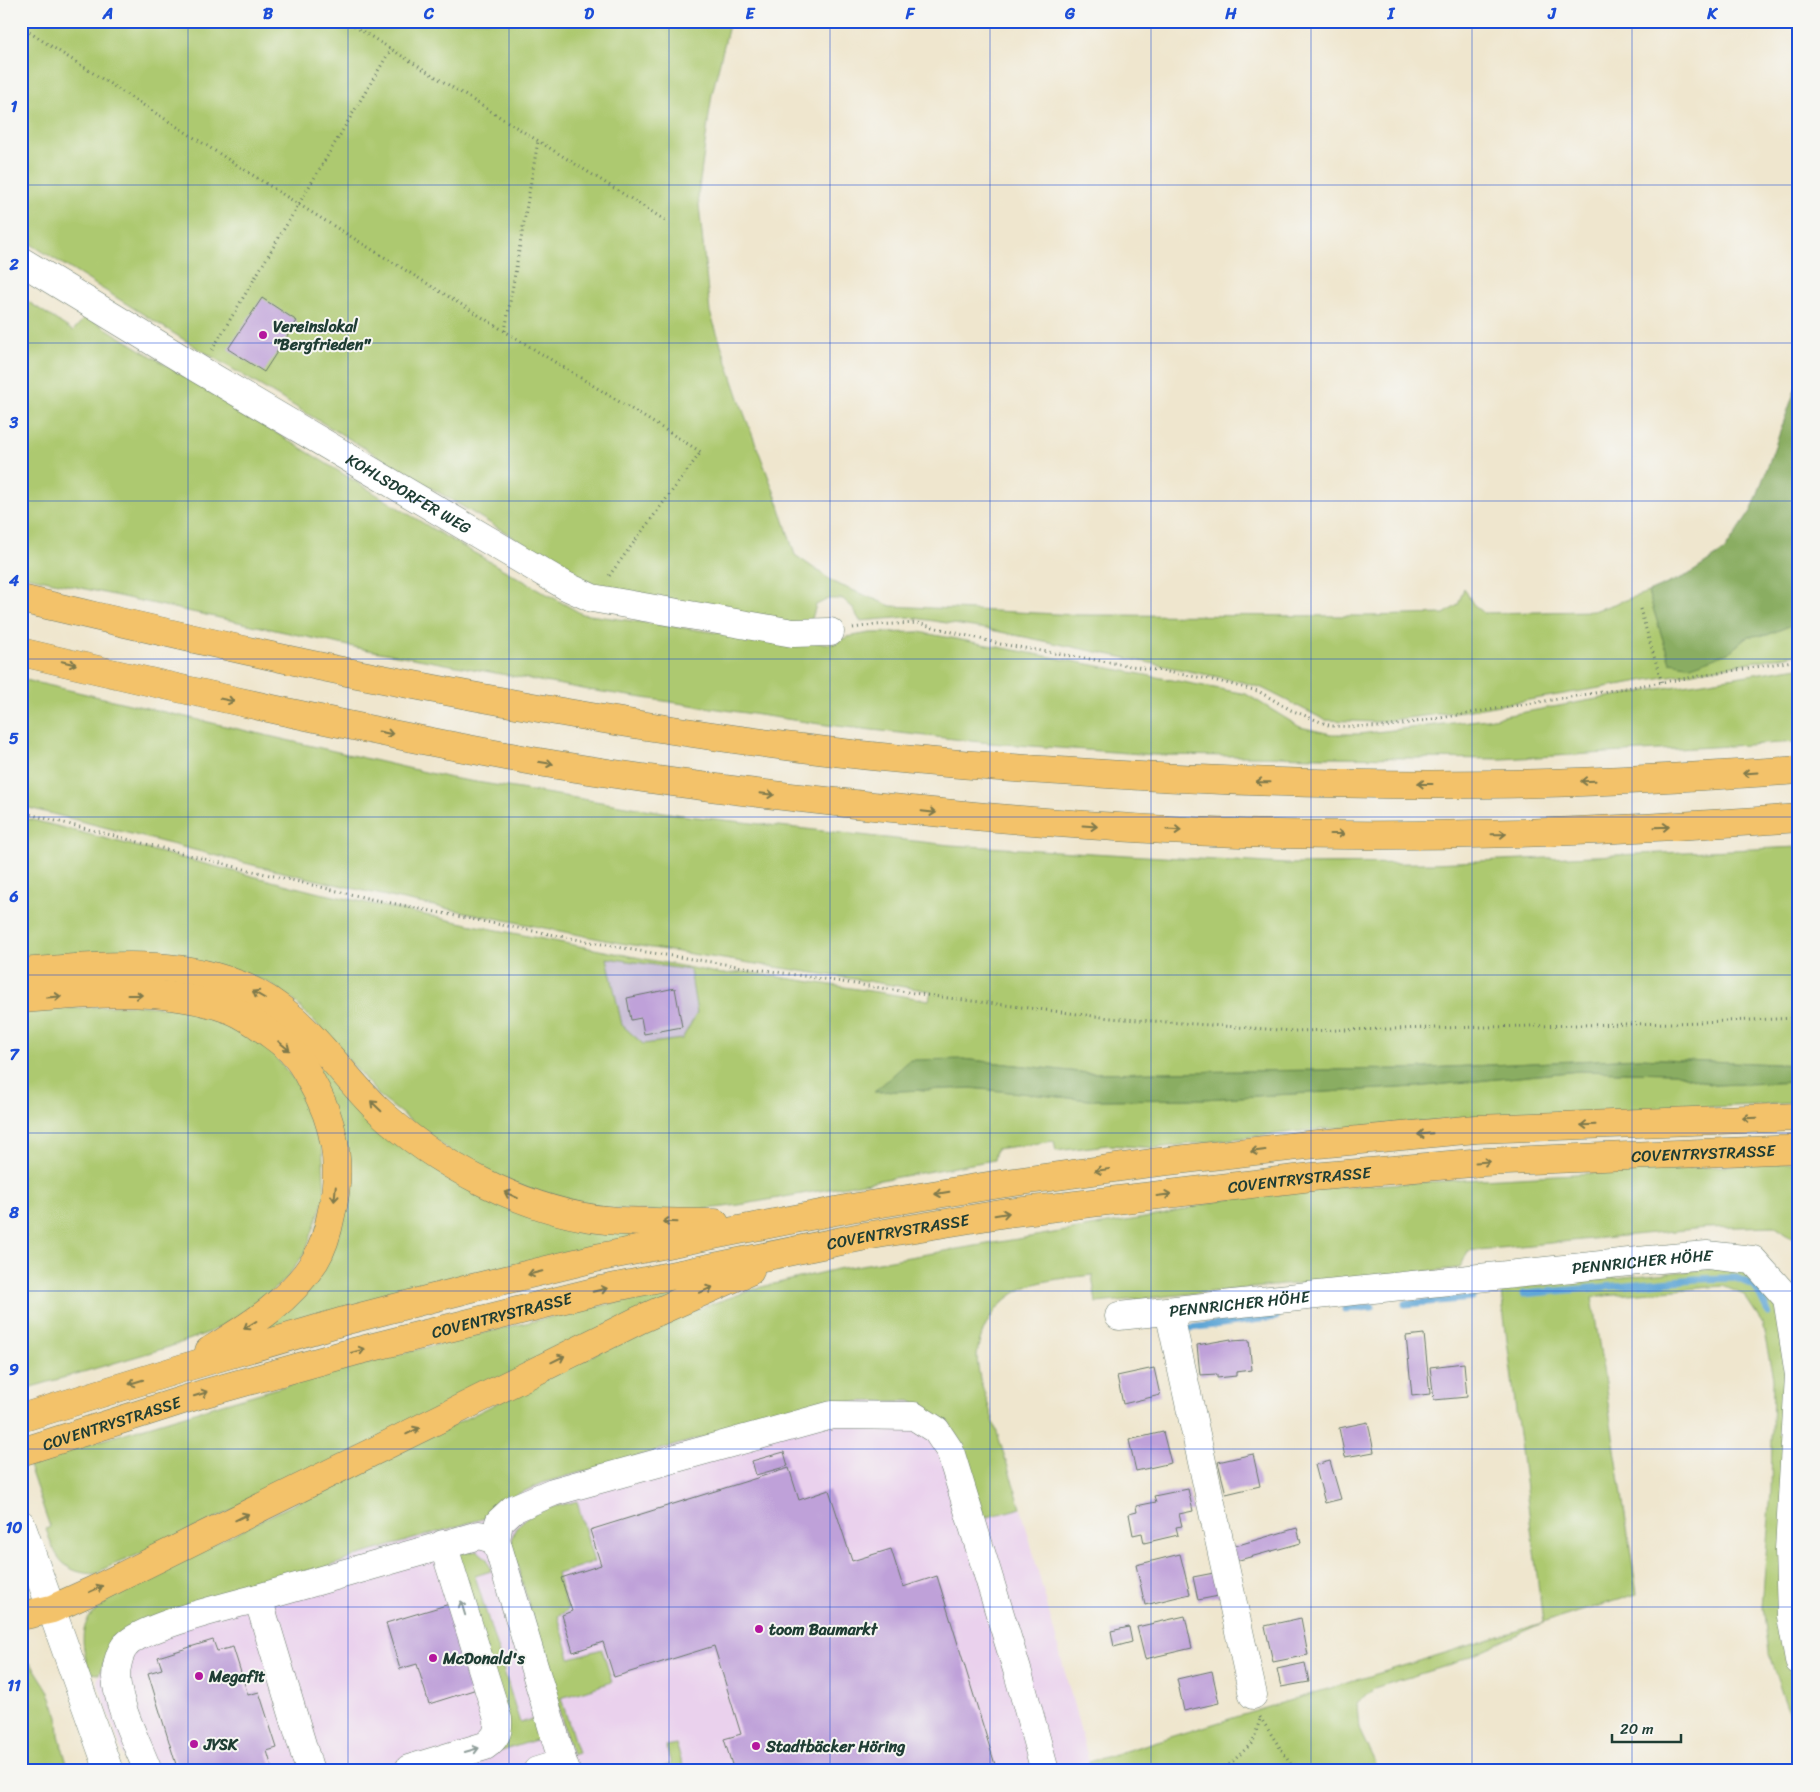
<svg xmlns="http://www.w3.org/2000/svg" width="1820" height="1792" viewBox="0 0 1820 1792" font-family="Sriracha,sans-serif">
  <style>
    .built { fill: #ead1ed }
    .industrial { fill: #cabfd7 }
    .green { fill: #adc970; stroke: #668352; fill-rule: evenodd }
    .forest { fill: #8aad62; stroke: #54754b }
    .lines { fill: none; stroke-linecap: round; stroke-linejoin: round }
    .stream { stroke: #5fa6d6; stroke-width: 7 }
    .building { fill: #bfa1d9 }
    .minor-casing { stroke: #68786a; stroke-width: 29 }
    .highway-casing { stroke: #68786a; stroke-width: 29 }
    .path { stroke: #68786a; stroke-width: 3; stroke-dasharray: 1 4; stroke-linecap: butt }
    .minor { stroke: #fff; stroke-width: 28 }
    .highway { stroke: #f3c26a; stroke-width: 28 }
    .oneway { stroke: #7e794c }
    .oneway2 { stroke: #8f9e9a }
    .grid { fill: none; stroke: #1d4ed8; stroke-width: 1; stroke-opacity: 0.55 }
    .poi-dot { fill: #b5179e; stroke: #f6f6f2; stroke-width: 2 }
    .labels { text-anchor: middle; stroke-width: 4; stroke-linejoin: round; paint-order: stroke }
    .poi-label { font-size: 16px; font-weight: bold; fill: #1f3d34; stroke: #f6f6f2; text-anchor: start }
    .street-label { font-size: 16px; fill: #1f3d34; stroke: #f6f6f2 }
    .neatline { fill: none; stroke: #1d4ed8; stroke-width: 2 }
    .grid-label { font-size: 16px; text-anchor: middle; font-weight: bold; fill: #1d4ed8 }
  </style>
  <rect width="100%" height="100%" fill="#f6f6f2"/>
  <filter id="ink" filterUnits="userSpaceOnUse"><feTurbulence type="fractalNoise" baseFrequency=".02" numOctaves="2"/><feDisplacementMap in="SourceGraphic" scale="10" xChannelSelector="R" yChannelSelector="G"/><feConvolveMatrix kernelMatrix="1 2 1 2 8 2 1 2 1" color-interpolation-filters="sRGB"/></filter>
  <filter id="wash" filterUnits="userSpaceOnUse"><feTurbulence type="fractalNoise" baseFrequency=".0096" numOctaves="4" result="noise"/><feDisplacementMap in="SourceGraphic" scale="20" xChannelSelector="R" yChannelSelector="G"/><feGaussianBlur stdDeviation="1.12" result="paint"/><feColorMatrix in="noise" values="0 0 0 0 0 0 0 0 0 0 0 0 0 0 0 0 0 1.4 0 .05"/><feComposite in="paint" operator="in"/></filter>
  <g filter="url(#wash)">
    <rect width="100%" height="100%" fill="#efe6ce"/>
    <polygon class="built" points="860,1401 910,1401 949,1423 962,1446 984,1518 1021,1508 1089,1762 1088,1771 129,1771 97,1681 108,1654 359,1555 489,1517 500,1502 543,1483 828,1402"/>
    <polygon class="industrial" points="607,957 690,970 697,1013 682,1039 643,1045 622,1025"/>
    <g class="green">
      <polygon points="21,21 730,21 712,94 698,195 710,312 744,413 778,502 795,555 835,583 891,606 1077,615 1370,616 1444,614 1458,605 1464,588 1473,604 1484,613 1594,611 1648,592 1670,662 1728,653 1748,636 1767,635 1799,622 1799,654 1470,710 1376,722 1325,720 1262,688 1242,682 986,629 908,617 860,621 852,607 843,599 828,599 816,605 811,622 801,630 600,589 194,346 21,238"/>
      <polygon points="21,297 73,331 86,316 441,534 582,614 749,637 833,644 847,637 870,633 919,632 1246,694 1300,727 1331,734 1359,734 1487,719 1608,697 1799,667 1799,742 1502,759 1155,755 990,743 827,725 589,690 363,649 21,575"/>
      <path d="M21 679 451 778 688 816 950 845 1286 864 1433 863 1799 847V1065L1639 1058 1407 1069 1088 1073 962 1059 875 1092 971 1088 1090 1100 1203 1099 1415 1087 1579 1071 1675 1073 1714 1085 1799 1082V1103L1469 1118 1302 1131 1156 1148 1108 1145 1056 1151 1054 1141 996 1149 994 1160 739 1205 676 1213 572 1206 470 1166 380 1097 329 1037 294 1001 267 982 241 973 21 959V817L315 892 492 929 722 974 746 972 929 1000 931 991 620 943 399 899 261 867 21 806ZM607 958 690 970 697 1013 682 1039 643 1044 622 1025Z"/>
      <polygon points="254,1003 415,1152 637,1231 637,1238 265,1332 264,1325 297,1296 343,1141 249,1011"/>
      <polygon points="130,1005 192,1009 239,1027 265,1045 294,1079 308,1098 322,1141 325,1196 305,1253 285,1280 241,1316 210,1332 169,1347 21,1390 21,1011"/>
      <path d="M1799 1162V1259L1794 1239 1774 1226 1705 1228 1468 1251 1460 1268 1096 1303 1092 1275C1070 1278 1044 1279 1024 1288 997 1301 980 1327 977 1356 977 1363 979 1372 980 1379L1021 1508 984 1518 962 1446 949 1423 910 1401 828 1402 543 1483 500 1502 489 1517 359 1555 108 1654 99 1674 90 1673C85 1656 78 1635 89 1618 95 1610 111 1599 119 1591L660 1322 757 1288 837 1269 1162 1215 1222 1200 1332 1187Z"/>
      <polygon points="1732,1267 1752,1272 1775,1301 1784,1358 1786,1410 1784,1648 1799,1709 1799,1744 1768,1652 1762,1607 1771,1491 1773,1378 1762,1322 1744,1295 1723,1286 1592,1297 1637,1594 1543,1623 1455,1663 1374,1688 1357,1704 1359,1728 1379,1771 1088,1771 1089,1762 1543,1623 1501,1293 1517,1287"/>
      <path d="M709 1282 147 1551 103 1569 98 1574C64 1574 56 1559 46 1529L50 1527 28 1463C159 1422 290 1383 423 1348 517 1324 613 1303 709 1282Z"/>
      <path d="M577 1501 594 1562 557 1574 568 1610 558 1616 570 1658 602 1649 612 1682 561 1698 578 1753 572 1755 512 1547C512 1542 512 1536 514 1532 525 1510 556 1507 577 1501Z"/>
      <polygon points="478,1551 487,1559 491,1571 475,1576 520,1723 536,1718 542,1738 495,1753 457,1558 462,1553"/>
      <polygon points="21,1655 33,1666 48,1690 58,1717 59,1735 69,1771 21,1771"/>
      <polygon points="676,1744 685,1771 673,1771 672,1769 666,1771 649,1771 671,1764 666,1746"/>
    </g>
    <g class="forest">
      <polygon points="1799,379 1799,622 1767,635 1748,636 1728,653 1691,666 1670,662 1648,592 1688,575 1724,551 1752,510"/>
      <polygon points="1639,1058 1799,1065 1799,1082 1714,1085 1675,1073 1579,1071 1415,1087 1203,1099 1090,1100 971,1088 874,1092 910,1060 962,1059 1088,1073 1407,1069"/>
    </g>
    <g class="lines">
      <g class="stream">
        <polyline points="1523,1294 1696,1279 1736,1278 1755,1286 1768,1312"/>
        <polyline points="1405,1304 1472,1298"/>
        <polyline points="1345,1309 1372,1307"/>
        <polyline points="1182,1329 1276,1317"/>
      </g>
    </g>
    <g id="blocks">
      <g class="building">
        <polygon points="262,298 297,321 264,372 228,349"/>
        <polygon points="675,988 682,1027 644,1034 641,1018 631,1020 627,998"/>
        <polygon points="1424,1334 1430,1394 1412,1396 1406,1336"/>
        <polygon points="1231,1339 1231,1341 1249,1340 1252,1370 1236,1372 1236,1376 1217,1378 1217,1374 1200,1375 1197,1345"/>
        <polygon points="1464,1363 1467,1397 1434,1400 1430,1367"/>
        <polygon points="1154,1368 1160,1395 1123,1404 1117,1376"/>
        <polygon points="1368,1422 1374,1452 1345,1457 1339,1428"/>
        <polygon points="1163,1432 1171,1463 1136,1471 1129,1440"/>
        <polygon points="784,1452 788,1466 756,1475 752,1461"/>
        <polygon points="1253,1454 1260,1486 1226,1494 1218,1462"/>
        <polygon points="1330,1461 1341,1499 1325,1503 1315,1465"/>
        <polygon points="789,1468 799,1500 829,1490 852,1561 891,1549 903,1587 937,1576 997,1771 734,1771 724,1739 741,1734 714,1646 614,1677 603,1642 573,1652 562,1615 572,1611 561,1578 601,1565 590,1530"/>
        <polygon points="1188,1489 1193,1511 1179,1514 1182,1526 1176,1527 1178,1535 1144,1543 1142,1533 1133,1535 1129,1514 1137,1512 1136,1506 1156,1502 1154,1496"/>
        <polygon points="1297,1528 1301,1543 1232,1562 1228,1548"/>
        <polygon points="1180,1554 1190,1594 1145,1605 1136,1565"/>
        <polygon points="1219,1572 1224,1595 1198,1600 1193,1577"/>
        <polygon points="453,1603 480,1688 429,1704 417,1664 400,1669 386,1623"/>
        <polygon points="1185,1616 1192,1648 1145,1659 1137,1627"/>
        <polygon points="1301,1618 1308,1655 1273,1662 1265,1626"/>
        <polygon points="1129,1627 1132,1642 1114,1647 1111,1631"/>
        <polygon points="213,1640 217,1651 233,1647 248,1695 259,1692 277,1748 267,1751 273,1771 178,1771 148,1673 162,1669 158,1657"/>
        <polygon points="1305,1663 1309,1682 1281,1687 1277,1669"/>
        <polygon points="1212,1671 1219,1703 1184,1711 1177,1679"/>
      </g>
    </g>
  </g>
  <g filter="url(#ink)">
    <use href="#blocks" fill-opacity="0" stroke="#68786a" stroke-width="1"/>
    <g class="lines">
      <g class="minor-casing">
        <g id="minor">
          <path id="s1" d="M21 261 200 370 566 586 592 598 793 633 830 632"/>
          <polyline points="1169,1311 1253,1695"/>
          <path id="s2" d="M1119 1316 1648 1260 1707 1255 1753 1260 1787 1298 1799 1375 1789 1550 1791 1616 1799 1661"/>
          <polyline points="21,1524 109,1771"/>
          <polyline points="496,1540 499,1522 513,1509 553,1492 832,1415 914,1416 936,1430 950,1451 1018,1673 1045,1771"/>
          <path d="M409 1769 485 1746C496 1738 499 1732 498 1719L443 1544"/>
          <path d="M148 1771C137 1743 118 1707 116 1677 116 1668 119 1652 126 1645 143 1626 230 1606 258 1598"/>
          <polyline points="310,1771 258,1598 479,1535 496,1540 563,1763"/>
          <polyline points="537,1771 563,1763 566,1771"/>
        </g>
      </g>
      <g class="highway-casing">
        <g id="highway">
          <path d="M21 599C130 624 238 650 347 672 503 703 660 731 818 750 898 760 979 766 1060 771 1204 781 1348 786 1493 784 1595 783 1697 777 1799 770"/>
          <path d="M21 652C191 692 361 730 533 761 633 778 735 791 836 802 962 816 1087 827 1213 832 1409 840 1604 832 1799 818"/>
          <path d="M21 972C93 967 168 957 237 984 298 1006 332 1064 375 1107 433 1163 525 1212 606 1220 641 1223 679 1222 715 1223"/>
          <path d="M21 999C90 994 165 985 231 1010 244 1015 255 1023 266 1031 274 1037 283 1043 290 1050 298 1058 306 1070 311 1081 336 1124 343 1167 331 1215 328 1231 323 1248 315 1261 289 1302 249 1326 209 1351"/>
          <polyline points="21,1418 183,1368 344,1321 468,1289 596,1258 851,1208 1000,1184 1151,1163 1307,1145 1476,1129 1799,1117"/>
          <path id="s3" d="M21 1452 202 1394 353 1352 601 1290 866 1236 1007 1213 1312 1177 1483 1162 1799 1149"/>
          <polyline points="21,1616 52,1609 96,1589 639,1320 750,1271"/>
        </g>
      </g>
      <g class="path">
        <polyline points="346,21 665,220"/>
        <polyline points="21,27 298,204 701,452 609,576"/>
        <polyline points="505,331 538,141"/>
        <polyline points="212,350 391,49"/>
        <polyline points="1640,609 1662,683"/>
        <polyline points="853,628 874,625 917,623 1000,644 1209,679 1258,691 1291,710 1331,726 1384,727 1799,660"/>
        <polyline points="21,812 236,867 371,899 481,921 633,950 940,997 1110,1018 1294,1031 1675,1023 1799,1018"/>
        <polyline points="1260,1717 1295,1771"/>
        <polyline points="1210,1771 1230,1764 1253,1742 1260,1719"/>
      </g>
      <use href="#minor" class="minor"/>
      <use href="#highway" class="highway"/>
    </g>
    <defs><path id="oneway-shaft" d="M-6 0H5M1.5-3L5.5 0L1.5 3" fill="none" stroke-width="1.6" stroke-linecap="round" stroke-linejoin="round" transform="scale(1.25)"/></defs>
    <g class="oneway">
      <use href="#oneway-shaft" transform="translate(69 663) rotate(13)"/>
      <use href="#oneway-shaft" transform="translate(227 700) rotate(12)"/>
      <use href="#oneway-shaft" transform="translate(386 733) rotate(11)"/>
      <use href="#oneway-shaft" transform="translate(546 763) rotate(9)"/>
      <use href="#oneway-shaft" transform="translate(1750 773) rotate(176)"/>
      <use href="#oneway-shaft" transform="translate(1588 781) rotate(178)"/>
      <use href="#oneway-shaft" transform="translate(1263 782) rotate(-179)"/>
      <use href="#oneway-shaft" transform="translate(1425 784) rotate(-180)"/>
      <use href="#oneway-shaft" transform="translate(767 794) rotate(6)"/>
      <use href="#oneway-shaft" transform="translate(929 812) rotate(6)"/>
      <use href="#oneway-shaft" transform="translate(1090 826) rotate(4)"/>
      <use href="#oneway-shaft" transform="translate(1662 827) rotate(-2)"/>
      <use href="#oneway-shaft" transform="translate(1174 830) rotate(3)"/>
      <use href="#oneway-shaft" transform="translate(1337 834)"/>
      <use href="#oneway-shaft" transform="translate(1499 834) rotate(-1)"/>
      <use href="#oneway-shaft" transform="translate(135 995)"/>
      <use href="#oneway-shaft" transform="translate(259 995) rotate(-150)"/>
      <use href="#oneway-shaft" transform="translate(54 997) rotate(-4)"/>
      <use href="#oneway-shaft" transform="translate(284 1046) rotate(39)"/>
      <use href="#oneway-shaft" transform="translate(376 1106) rotate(-136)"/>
      <use href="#oneway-shaft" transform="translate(1750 1118) rotate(178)"/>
      <use href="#oneway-shaft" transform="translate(1588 1125) rotate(178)"/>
      <use href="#oneway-shaft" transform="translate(1425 1134) rotate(175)"/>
      <use href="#oneway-shaft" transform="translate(1258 1151) rotate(173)"/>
      <use href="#oneway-shaft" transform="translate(1483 1162) rotate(-4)"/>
      <use href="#oneway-shaft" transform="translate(1102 1170) rotate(172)"/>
      <use href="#oneway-shaft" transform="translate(942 1193) rotate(171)"/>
      <use href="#oneway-shaft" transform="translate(335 1194) rotate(96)"/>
      <use href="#oneway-shaft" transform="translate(511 1195) rotate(-156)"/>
      <use href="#oneway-shaft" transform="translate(1164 1195) rotate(-7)"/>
      <use href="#oneway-shaft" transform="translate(1002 1214) rotate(-9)"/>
      <use href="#oneway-shaft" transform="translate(670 1222) rotate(-178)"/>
      <use href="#oneway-shaft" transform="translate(535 1273) rotate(167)"/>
      <use href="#oneway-shaft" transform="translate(600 1290) rotate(-13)"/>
      <use href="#oneway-shaft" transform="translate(706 1290) rotate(-24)"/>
      <use href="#oneway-shaft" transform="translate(250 1325) rotate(148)"/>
      <use href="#oneway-shaft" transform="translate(358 1351) rotate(-15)"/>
      <use href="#oneway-shaft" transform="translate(558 1359) rotate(-26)"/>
      <use href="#oneway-shaft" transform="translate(136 1382) rotate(163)"/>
      <use href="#oneway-shaft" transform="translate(201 1394) rotate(-17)"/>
      <use href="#oneway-shaft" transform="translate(413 1431) rotate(-26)"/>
      <use href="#oneway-shaft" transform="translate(242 1517) rotate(-26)"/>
      <use href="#oneway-shaft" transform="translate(96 1589) rotate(-25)"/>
    </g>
    <g class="oneway2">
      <use href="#oneway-shaft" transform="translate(463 1608) rotate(-107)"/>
      <use href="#oneway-shaft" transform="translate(472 1750) rotate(-16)"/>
    </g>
  </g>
  <path class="grid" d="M188 21V1771M348 21V1771M509 21V1771M669 21V1771M830 21V1771M990 21V1771M1151 21V1771M1311 21V1771M1472 21V1771M1632 21V1771M21 185H1799M21 343H1799M21 501H1799M21 659H1799M21 817H1799M21 975H1799M21 1133H1799M21 1291H1799M21 1449H1799M21 1607H1799"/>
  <g class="poi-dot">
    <circle cx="263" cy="335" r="5"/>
    <circle cx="759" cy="1629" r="5"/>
    <circle cx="433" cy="1658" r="5"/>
    <circle cx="199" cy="1676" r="5"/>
    <circle cx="194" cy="1744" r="5"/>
    <circle cx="756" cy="1746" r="5"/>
  </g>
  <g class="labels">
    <g class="poi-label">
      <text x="273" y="332">Vereinslokal<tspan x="273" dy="18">"Bergfrieden"</tspan></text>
      <text x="769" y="1635">toom Baumarkt</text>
      <text x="443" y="1664">McDonald's</text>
      <text x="209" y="1682">Megafit</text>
      <text x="204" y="1750">JYSK</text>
      <text x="766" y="1752">Stadtbäcker Höring</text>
    </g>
    <g class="street-label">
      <text dy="6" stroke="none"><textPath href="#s1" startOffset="452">KOHLSDORFER WEG</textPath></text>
      <text dy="6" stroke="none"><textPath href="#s3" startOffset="1715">COVENTRYSTRASSE</textPath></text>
      <text dy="6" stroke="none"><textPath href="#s3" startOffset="1310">COVENTRYSTRASSE</textPath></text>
      <text dy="6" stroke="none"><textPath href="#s3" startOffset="905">COVENTRYSTRASSE</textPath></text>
      <text dy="6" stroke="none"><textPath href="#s2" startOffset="526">PENNRICHER HÖHE</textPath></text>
      <text dy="6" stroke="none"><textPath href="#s2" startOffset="121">PENNRICHER HÖHE</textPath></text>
      <text dy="6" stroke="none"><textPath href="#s3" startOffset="500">COVENTRYSTRASSE</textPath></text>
      <text dy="6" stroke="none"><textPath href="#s3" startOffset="95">COVENTRYSTRASSE</textPath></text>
    </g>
  </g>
  <rect width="1820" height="1792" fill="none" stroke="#f6f6f2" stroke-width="55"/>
  <path d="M1612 1734v8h69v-8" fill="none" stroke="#1f3d34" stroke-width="2.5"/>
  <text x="1620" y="1734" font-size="15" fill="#1f3d34" stroke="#f6f6f2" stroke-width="4" paint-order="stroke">20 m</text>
  <rect x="28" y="28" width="1764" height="1736" class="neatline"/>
  <g class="grid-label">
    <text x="108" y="19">A</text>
    <text x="268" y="19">B</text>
    <text x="429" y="19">C</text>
    <text x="589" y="19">D</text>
    <text x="750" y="19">E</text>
    <text x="910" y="19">F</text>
    <text x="1070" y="19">G</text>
    <text x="1231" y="19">H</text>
    <text x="1391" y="19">I</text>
    <text x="1552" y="19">J</text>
    <text x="1712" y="19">K</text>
    <text x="14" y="112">1</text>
    <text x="14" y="270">2</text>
    <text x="14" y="428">3</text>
    <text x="14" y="586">4</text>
    <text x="14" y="744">5</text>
    <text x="14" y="902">6</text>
    <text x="14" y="1060">7</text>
    <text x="14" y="1218">8</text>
    <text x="14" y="1375">9</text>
    <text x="14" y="1533">10</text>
    <text x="14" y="1691">11</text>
  </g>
</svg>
